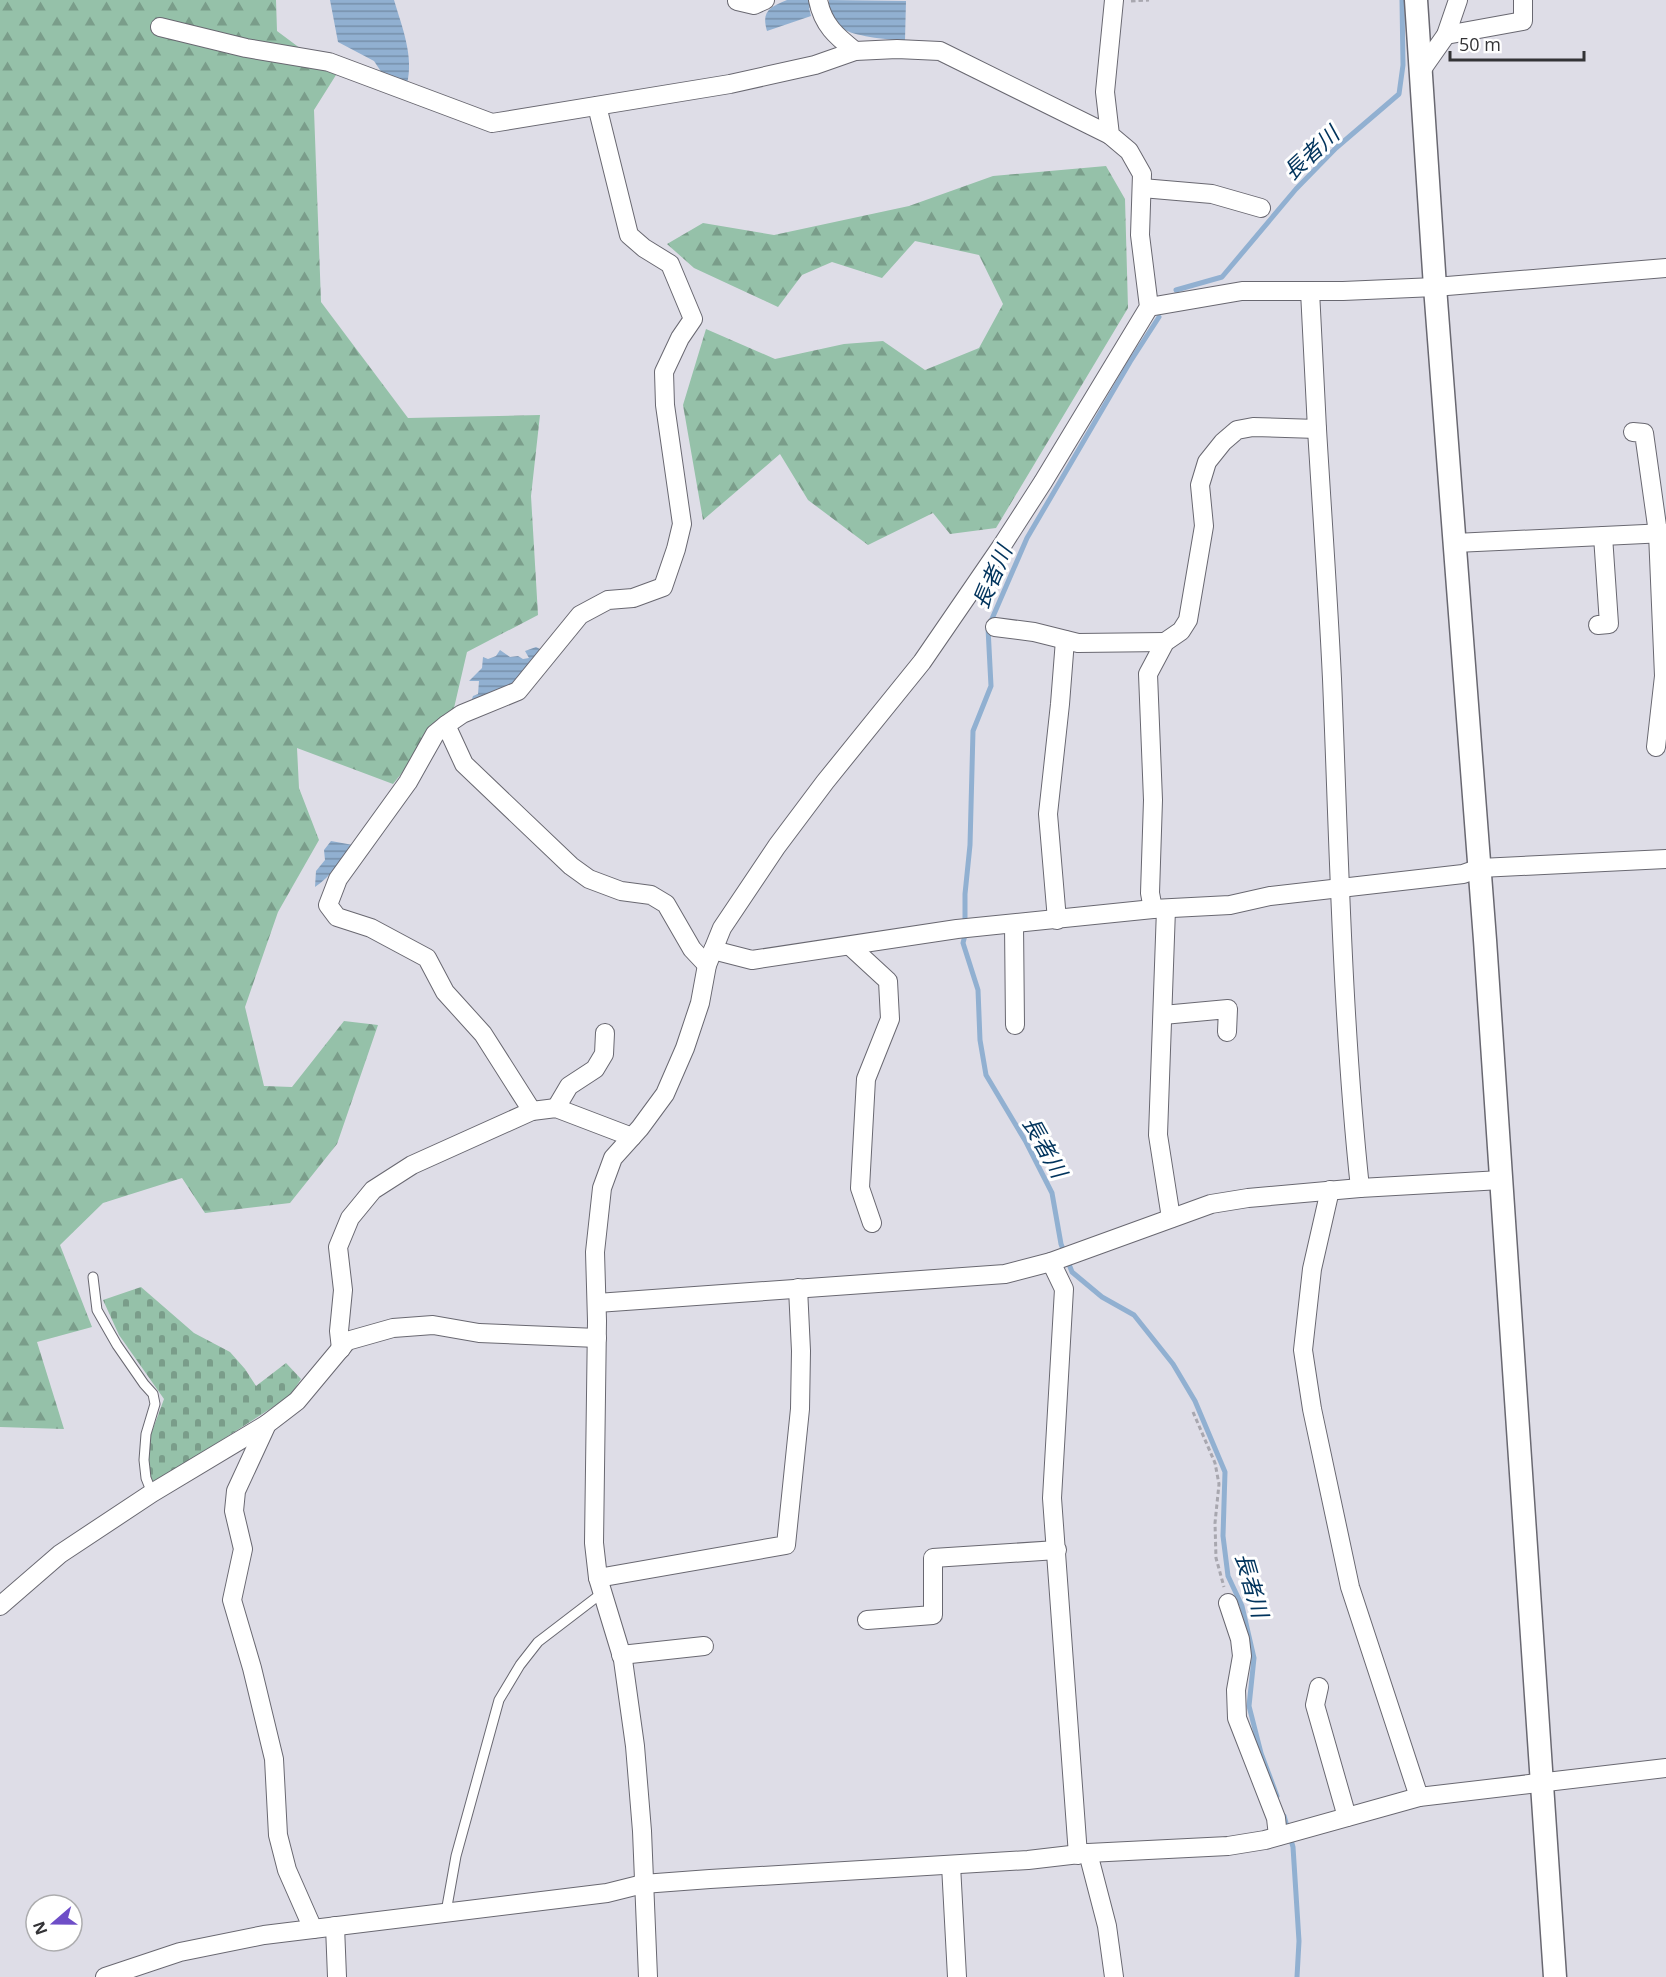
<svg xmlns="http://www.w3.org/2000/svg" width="1666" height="1977" viewBox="0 0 1666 1977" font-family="'Open Sans','Noto Sans JP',sans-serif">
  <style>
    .forest { fill: url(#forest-firs) }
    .cemetery { fill: url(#cemetery-stones) }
    .water { fill: url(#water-rules) }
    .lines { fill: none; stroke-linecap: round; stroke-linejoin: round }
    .stream { stroke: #91b0d1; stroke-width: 5 }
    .service-casing { stroke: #696871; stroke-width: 11 }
    .minor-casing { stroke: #696871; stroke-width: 20 }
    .tertiary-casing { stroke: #696871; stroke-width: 25 }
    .path { stroke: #a8a7af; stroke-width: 3; stroke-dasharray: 4.5 3; stroke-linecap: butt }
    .service { stroke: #fff; stroke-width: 9 }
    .minor { stroke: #fff; stroke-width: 18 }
    .tertiary { stroke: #fff; stroke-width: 22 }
    .labels { text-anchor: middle; stroke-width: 6; stroke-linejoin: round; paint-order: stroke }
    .water-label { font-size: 22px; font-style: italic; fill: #00335c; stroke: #fff }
  </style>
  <defs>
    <pattern id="forest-firs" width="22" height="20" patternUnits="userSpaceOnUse" patternTransform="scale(1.5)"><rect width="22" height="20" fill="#95c1a9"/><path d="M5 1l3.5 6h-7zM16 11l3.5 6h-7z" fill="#7a9d8a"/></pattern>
    <pattern id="cemetery-stones" width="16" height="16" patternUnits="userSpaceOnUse" patternTransform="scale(1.5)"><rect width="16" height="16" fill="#95c1a9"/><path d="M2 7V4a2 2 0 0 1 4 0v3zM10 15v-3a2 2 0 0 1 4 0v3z" fill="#7a9d8a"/></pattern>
    <pattern id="water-rules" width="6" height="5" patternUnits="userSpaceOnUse" patternTransform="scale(1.5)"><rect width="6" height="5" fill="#91b0d1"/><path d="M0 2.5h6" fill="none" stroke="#7790aa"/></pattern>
  </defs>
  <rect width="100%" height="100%" fill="#dedde7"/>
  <g class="forest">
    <polygon points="0,0 276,0 277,31 336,75 314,110 321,302 408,418 540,415 531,496 538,615 467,652 454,708 393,784 297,748 299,788 319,840 278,912 245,1007 264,1086 292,1087 344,1021 378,1025 337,1144 290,1203 205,1213 182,1178 103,1203 60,1245 92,1327 37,1342 64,1429 0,1427"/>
    <polygon points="1106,166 1125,199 1128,308 996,528 950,534 933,513 868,545 808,500 780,454 703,520 683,405 706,329 775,359 844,344 883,341 925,370 979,348 1003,304 979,255 915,241 882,278 832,262 802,275 778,307 694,268 667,244 703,223 774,235 909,206 993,176"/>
  </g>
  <polygon class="cemetery" points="141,1287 194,1333 230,1352 245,1369 256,1386 286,1363 301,1379 290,1396 152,1485 146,1467 151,1434 164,1399 119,1335 103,1300"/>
  <g class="water">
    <path d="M330 0H394C402 27 414 56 407 84L384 76 374 61 338 42Z"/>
    <path d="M787 0H812L813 6 809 8 811 16 767 31C761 11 770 7 787 0Z"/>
    <path d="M829 0 906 1 905 40C894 41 852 36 844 29 835 23 828 10 829 0Z"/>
    <polygon points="548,644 513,687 471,702 473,696 478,694 479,681 469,681 482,668 483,657 488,659 496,656 500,650 510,657 518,656 523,659 529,658 525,651 536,647 540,649"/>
    <path d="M331 841 353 845C342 860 331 876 315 887L316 871 325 860 324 850Z"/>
  </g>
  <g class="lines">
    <g class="stream">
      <polyline points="1176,290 1222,277 1296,189 1336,148 1399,94 1403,65 1402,0"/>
      <polyline points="1159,317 1130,362 1027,538 988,628 991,686 973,731 970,845 965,894 965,935 963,943 978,990 980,1040 986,1075 1026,1142 1052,1193 1061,1244 1072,1272 1102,1297 1134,1315 1173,1364 1195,1401 1225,1472 1223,1536 1228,1576 1242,1606 1254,1658 1249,1706 1261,1753 1277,1796"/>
      <polyline points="1284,1816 1293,1847 1299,1941 1297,1977"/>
    </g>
    <g class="service-casing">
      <g id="service">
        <polyline points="93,1277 97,1310 117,1345 144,1384 153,1394 155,1404 146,1434 144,1460 146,1478 152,1493"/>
        <polyline points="446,1912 456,1856 499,1700 520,1665 538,1642 602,1593"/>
      </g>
    </g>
    <g class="minor-casing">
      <g id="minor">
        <path d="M818 0C823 25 836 36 855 51"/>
        <polyline points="737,1 754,5 765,0"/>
        <polyline points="160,27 246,48 329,62 492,123 730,84 815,65 855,51 897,49 940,51 1110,135"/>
        <polyline points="1446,35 1523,21 1523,0"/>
        <polyline points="1420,72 1446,35 1458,0"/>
        <polyline points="597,106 629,235 644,248 670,264 693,319 680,338 664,372 665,405 682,524 676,549 663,587 633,598 608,600 580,615 518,691 462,714 446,725 464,764 571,866 589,879 621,891 651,895 666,904 692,949 707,965"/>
        <polyline points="1142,188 1212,194 1261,208"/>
        <polyline points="1149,307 1242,291 1343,291 1435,287 1666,268"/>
        <path d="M1317 429C1322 512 1328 595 1332 679 1339 848 1342 1019 1360 1188"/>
        <polyline points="1633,432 1644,433 1658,533 1664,676 1656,747"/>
        <polyline points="1455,543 1666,533"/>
        <polyline points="1598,625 1609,624 1603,536"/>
        <polyline points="995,627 1034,632 1078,643 1165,642"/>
        <polyline points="446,725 435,734 408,782 338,879 328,905 337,917 371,928 427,958 445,992 483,1034 532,1111"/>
        <polyline points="1153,909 1150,893 1153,800 1148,674 1165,642 1181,631 1188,620 1204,526 1200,485 1207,462 1223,442 1237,430 1253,427 1317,429 1310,291"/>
        <polyline points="1166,909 1158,1135 1171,1218"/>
        <polyline points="1057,920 1048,814 1060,704 1065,640"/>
        <polyline points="1014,924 1015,1025"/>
        <polyline points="850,946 888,981 890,1019 866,1079 860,1188 872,1223"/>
        <polyline points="713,950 752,960 957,929 1153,909 1230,905 1270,896 1463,874 1480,868 1666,859"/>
        <polyline points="1163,1015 1228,1009 1227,1032"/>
        <polyline points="556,1108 569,1086 595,1069 604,1054 605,1033"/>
        <polyline points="1330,1190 1312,1269 1303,1350 1312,1409 1350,1587 1419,1797"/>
        <polyline points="1051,1262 1064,1289 1052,1498 1078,1855"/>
        <polyline points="597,1303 1005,1274 1051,1262 1211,1204 1248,1198 1360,1188 1501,1180"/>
        <polyline points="341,1349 339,1331 343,1290 338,1247 350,1218 373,1190 412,1165 532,1111 556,1108 632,1137"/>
        <polyline points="598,1578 786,1545 800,1409 801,1351 798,1288"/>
        <polyline points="1228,1603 1240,1639 1242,1656 1236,1690 1237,1718 1276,1818 1278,1836"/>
        <polyline points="0,1606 60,1554 152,1493 267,1424"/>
        <polyline points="867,1620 933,1615 933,1558 1057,1550"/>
        <polyline points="621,1655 704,1646"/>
        <polyline points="1319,1687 1315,1705 1347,1817"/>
        <polyline points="1088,1853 1107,1926 1114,1977"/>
        <polyline points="951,1865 957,1977"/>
        <polyline points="335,1926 337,1977"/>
        <polyline points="313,1929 287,1870 278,1835 274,1759 252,1668 232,1600 243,1549 234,1511 236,1491 267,1424 297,1401 347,1341 393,1328 433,1325 479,1333 597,1338"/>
        <polyline points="105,1977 180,1952 264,1935 607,1893 643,1884 710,1879 1028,1860 1088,1853 1228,1846 1265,1840 1419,1797 1666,1768"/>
        <polyline points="648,1977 642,1831 635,1746 623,1660 598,1578 594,1543 597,1321 595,1252 602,1188 613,1158 640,1128 665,1094 685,1048 700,1003 707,965 722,928 777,846 825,782 922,662 1003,544 1043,482 1149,307 1140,235 1142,174 1129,151 1110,135 1105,92 1114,0"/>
      </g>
    </g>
    <g class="tertiary-casing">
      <polyline id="tertiary" points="1416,0 1435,287 1485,940 1555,1977"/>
    </g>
    <g class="path">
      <polyline points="1131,1 1149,0"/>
      <polyline points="1193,1412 1215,1463 1219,1484 1215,1523 1216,1558 1224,1587"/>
    </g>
    <use href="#service" class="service"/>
    <use href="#minor" class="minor"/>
    <use href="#tertiary" class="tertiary"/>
  </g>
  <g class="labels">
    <g class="water-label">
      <text transform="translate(1311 153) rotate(-43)" y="8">長者川</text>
      <text transform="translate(992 577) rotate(-67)" y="8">長者川</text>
      <text transform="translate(1045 1147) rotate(61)" y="8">長者川</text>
      <text transform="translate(1252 1585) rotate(74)" y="8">長者川</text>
    </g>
  </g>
  <g transform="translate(54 1923) rotate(250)"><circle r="28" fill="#ffffff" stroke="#adadaf" stroke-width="1.5"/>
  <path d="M0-4.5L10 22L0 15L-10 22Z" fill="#6e4ec7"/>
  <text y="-9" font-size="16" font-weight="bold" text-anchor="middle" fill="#333336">N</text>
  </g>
  <path d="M1450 51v9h134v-9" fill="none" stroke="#333336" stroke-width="3"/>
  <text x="1459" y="51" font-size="18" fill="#333336" stroke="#ffffff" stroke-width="4.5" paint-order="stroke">50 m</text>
</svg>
